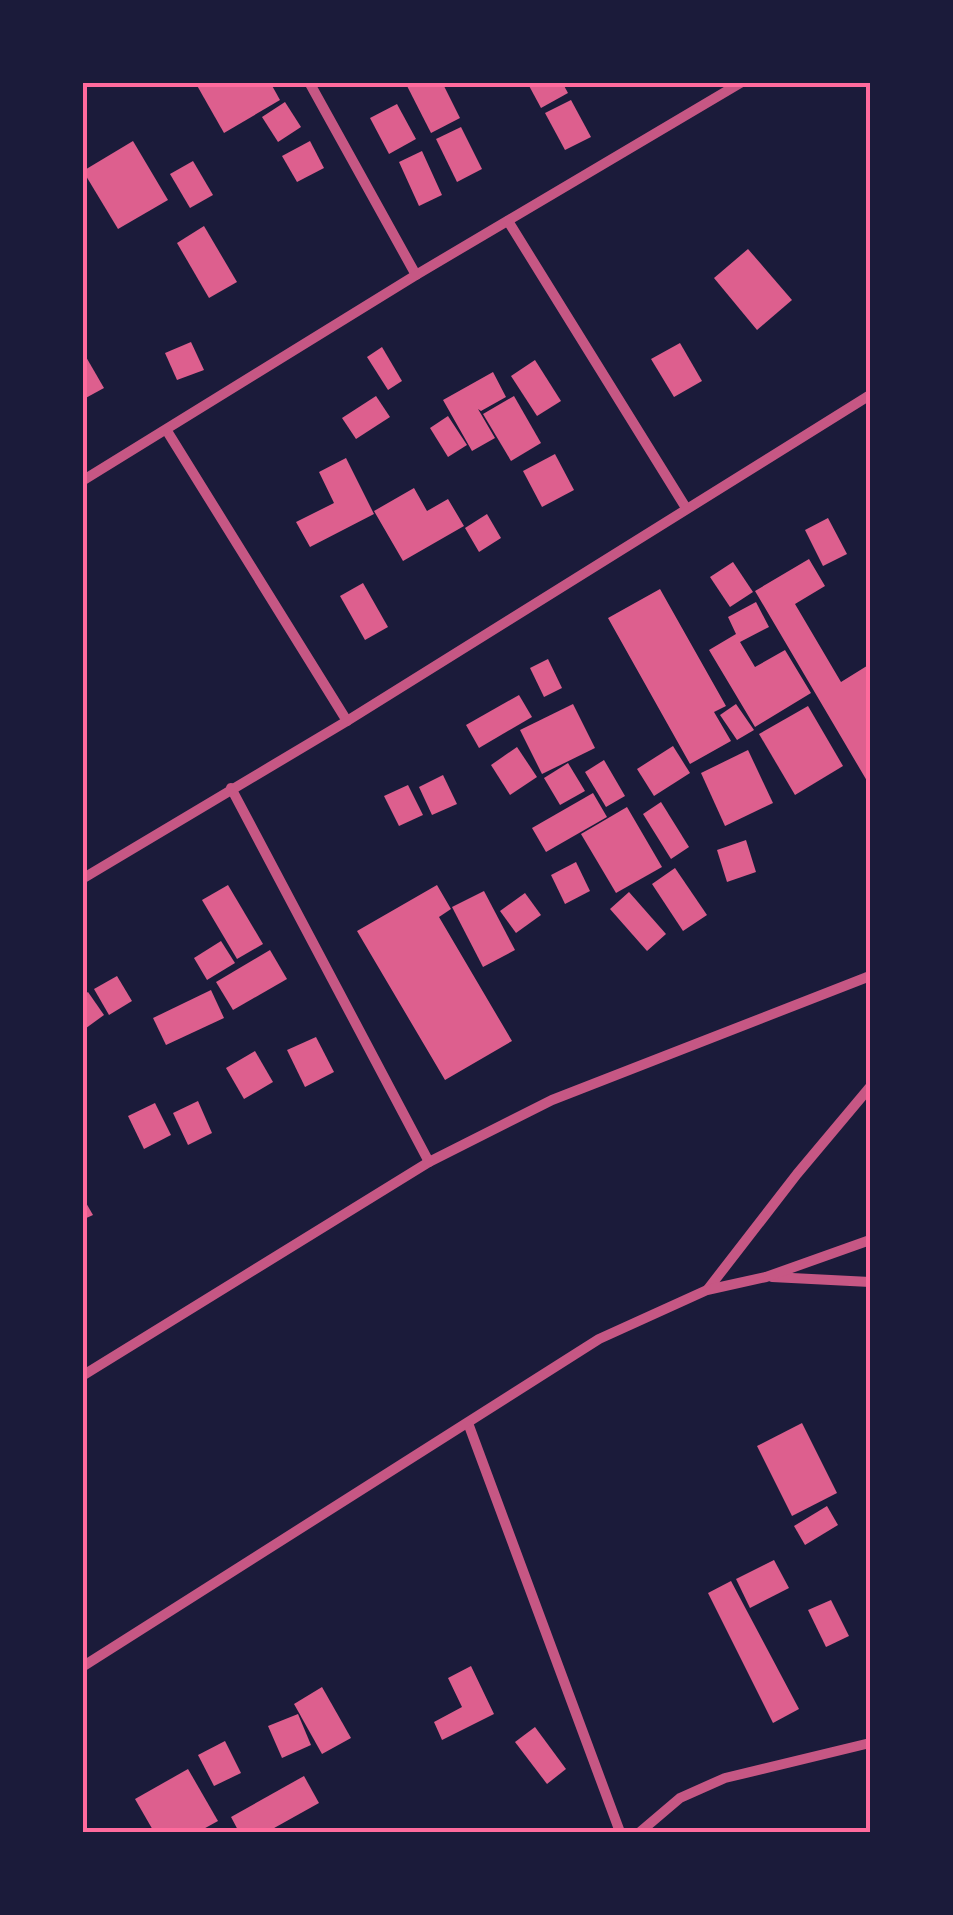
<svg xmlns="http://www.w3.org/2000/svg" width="953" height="1915" viewBox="0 0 953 1915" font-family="'Noto Serif',serif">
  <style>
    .building { fill: #dd5f8e }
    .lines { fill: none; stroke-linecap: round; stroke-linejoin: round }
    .minor { stroke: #c65784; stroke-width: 10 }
    .neatline { fill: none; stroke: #ff6b9d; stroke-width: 4 }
  </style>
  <rect width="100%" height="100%" fill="#1b1b3a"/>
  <g class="building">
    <polygon points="195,82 270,82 280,100 224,133"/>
    <polygon points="405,82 442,82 460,118 431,133"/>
    <polygon points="527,82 562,82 568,93 541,108"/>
    <polygon points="571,100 591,137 565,150 545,113"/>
    <polygon points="285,102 301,127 278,142 262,117"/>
    <polygon points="397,104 416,139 389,154 370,118"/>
    <polygon points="461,127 482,169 457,182 436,139"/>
    <polygon points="133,141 168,200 118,229 83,171"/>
    <polygon points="310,141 324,168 297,182 282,156"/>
    <polygon points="422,151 442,195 419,206 399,162"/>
    <polygon points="193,161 213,195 190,208 170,174"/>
    <polygon points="204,226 237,282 209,298 177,243"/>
    <polygon points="748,249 792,300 757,330 714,278"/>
    <polygon points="191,342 204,370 177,380 165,353"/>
    <polygon points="680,343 702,381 674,397 651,359"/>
    <polygon points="382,347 402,381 388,390 367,357"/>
    <polygon points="82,350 104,388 82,400"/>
    <polygon points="535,360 561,401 537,416 511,376"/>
    <polygon points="493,372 506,397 481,411 478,409 495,438 472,451 443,400"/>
    <polygon points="376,396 390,417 356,439 342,418"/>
    <polygon points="514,396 541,443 511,461 483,414"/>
    <polygon points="448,416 467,445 448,457 430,428"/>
    <polygon points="555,454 574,490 542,507 523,471"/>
    <polygon points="346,458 374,514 310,547 296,522 334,503 319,472"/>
    <polygon points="414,488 427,511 448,499 464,526 403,561 374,511"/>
    <polygon points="487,514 501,538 479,552 465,528"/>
    <polygon points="828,518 847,554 823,566 805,530"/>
    <polygon points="809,559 825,586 795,604 841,682 870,664 870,786 755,591"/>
    <polygon points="733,562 753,592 730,607 710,577"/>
    <polygon points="363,583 388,627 365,640 340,596"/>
    <polygon points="660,589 726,706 714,712 731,741 690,764 608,618"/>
    <polygon points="756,602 769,627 740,642 755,667 785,650 811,693 755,727 709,650 736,634 728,617"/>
    <polygon points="548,659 562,688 544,697 530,668"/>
    <polygon points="519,695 532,717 479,748 466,725"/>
    <polygon points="573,704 595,748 542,774 520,730"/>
    <polygon points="736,704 754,730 737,740 720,715"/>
    <polygon points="808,706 843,766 795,795 759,734"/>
    <polygon points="673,746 690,773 654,796 637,769"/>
    <polygon points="517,747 537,777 510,795 491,765"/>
    <polygon points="748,750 773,803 725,826 701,773"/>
    <polygon points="604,760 625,796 606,807 585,772"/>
    <polygon points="568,763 585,791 560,805 544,778"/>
    <polygon points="443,775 457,804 432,815 419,787"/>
    <polygon points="408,785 423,815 399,826 384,796"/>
    <polygon points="593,793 607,817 546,852 532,828"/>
    <polygon points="661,802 689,847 671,859 643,814"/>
    <polygon points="627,807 662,867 616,893 581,834"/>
    <polygon points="746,840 756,872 727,882 717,850"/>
    <polygon points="576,862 590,891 565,904 551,875"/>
    <polygon points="675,868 707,915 683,931 652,884"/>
    <polygon points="228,885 263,944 237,959 202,900"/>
    <polygon points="437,885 451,909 439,917 512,1041 445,1080 357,931"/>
    <polygon points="484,891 515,950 483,967 452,907"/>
    <polygon points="629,892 666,934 647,951 610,909"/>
    <polygon points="525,893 541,915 516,933 500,911"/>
    <polygon points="221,941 235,963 207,980 194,958"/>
    <polygon points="270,950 287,979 233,1010 216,982"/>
    <polygon points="117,976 132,1001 109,1015 94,989"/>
    <polygon points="211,990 224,1018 166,1045 153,1018"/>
    <polygon points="88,992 104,1015 82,1031 82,996"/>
    <polygon points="316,1037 334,1072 305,1087 287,1050"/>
    <polygon points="255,1051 273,1082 244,1099 226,1068"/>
    <polygon points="198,1101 212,1133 188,1145 173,1113"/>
    <polygon points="155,1103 171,1135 144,1149 128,1116"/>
    <polygon points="82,1196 93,1215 82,1220"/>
    <polygon points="802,1423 837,1493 792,1516 757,1446"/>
    <polygon points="827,1506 838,1525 805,1545 794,1526"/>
    <polygon points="774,1560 789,1588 750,1608 736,1579"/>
    <polygon points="731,1581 799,1709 773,1723 708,1593"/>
    <polygon points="831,1600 849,1636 826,1647 808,1610"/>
    <polygon points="471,1666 494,1714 442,1740 434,1722 462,1707 448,1678"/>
    <polygon points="322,1687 351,1738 322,1754 294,1704"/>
    <polygon points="298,1714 311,1745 282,1758 268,1726"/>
    <polygon points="535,1727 566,1769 547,1784 515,1742"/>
    <polygon points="225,1741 241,1773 214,1786 198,1755"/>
    <polygon points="188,1769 218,1821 198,1832 154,1832 135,1799"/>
    <polygon points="304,1776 319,1803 267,1832 239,1832 231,1817"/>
  </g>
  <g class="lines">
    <g class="minor">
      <polyline points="309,82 416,275"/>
      <polyline points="508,221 686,508"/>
      <polyline points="167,431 347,721"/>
      <polyline points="82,481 416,275 742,82"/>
      <polyline points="231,788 429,1162"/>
      <polyline points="82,879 347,721 870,395"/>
      <polyline points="772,1277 870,1282"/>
      <polyline points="708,1289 797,1174 870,1087"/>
      <polyline points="82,1376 429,1162 552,1100 870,976"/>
      <polyline points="468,1423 620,1832"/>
      <polyline points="82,1667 599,1339 707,1290 766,1277 870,1240"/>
      <polyline points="640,1832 680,1798 725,1778 870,1743"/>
    </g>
  </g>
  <rect width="953" height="1915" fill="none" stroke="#1b1b3a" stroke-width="170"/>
  <rect x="85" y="85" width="783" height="1745" class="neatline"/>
</svg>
